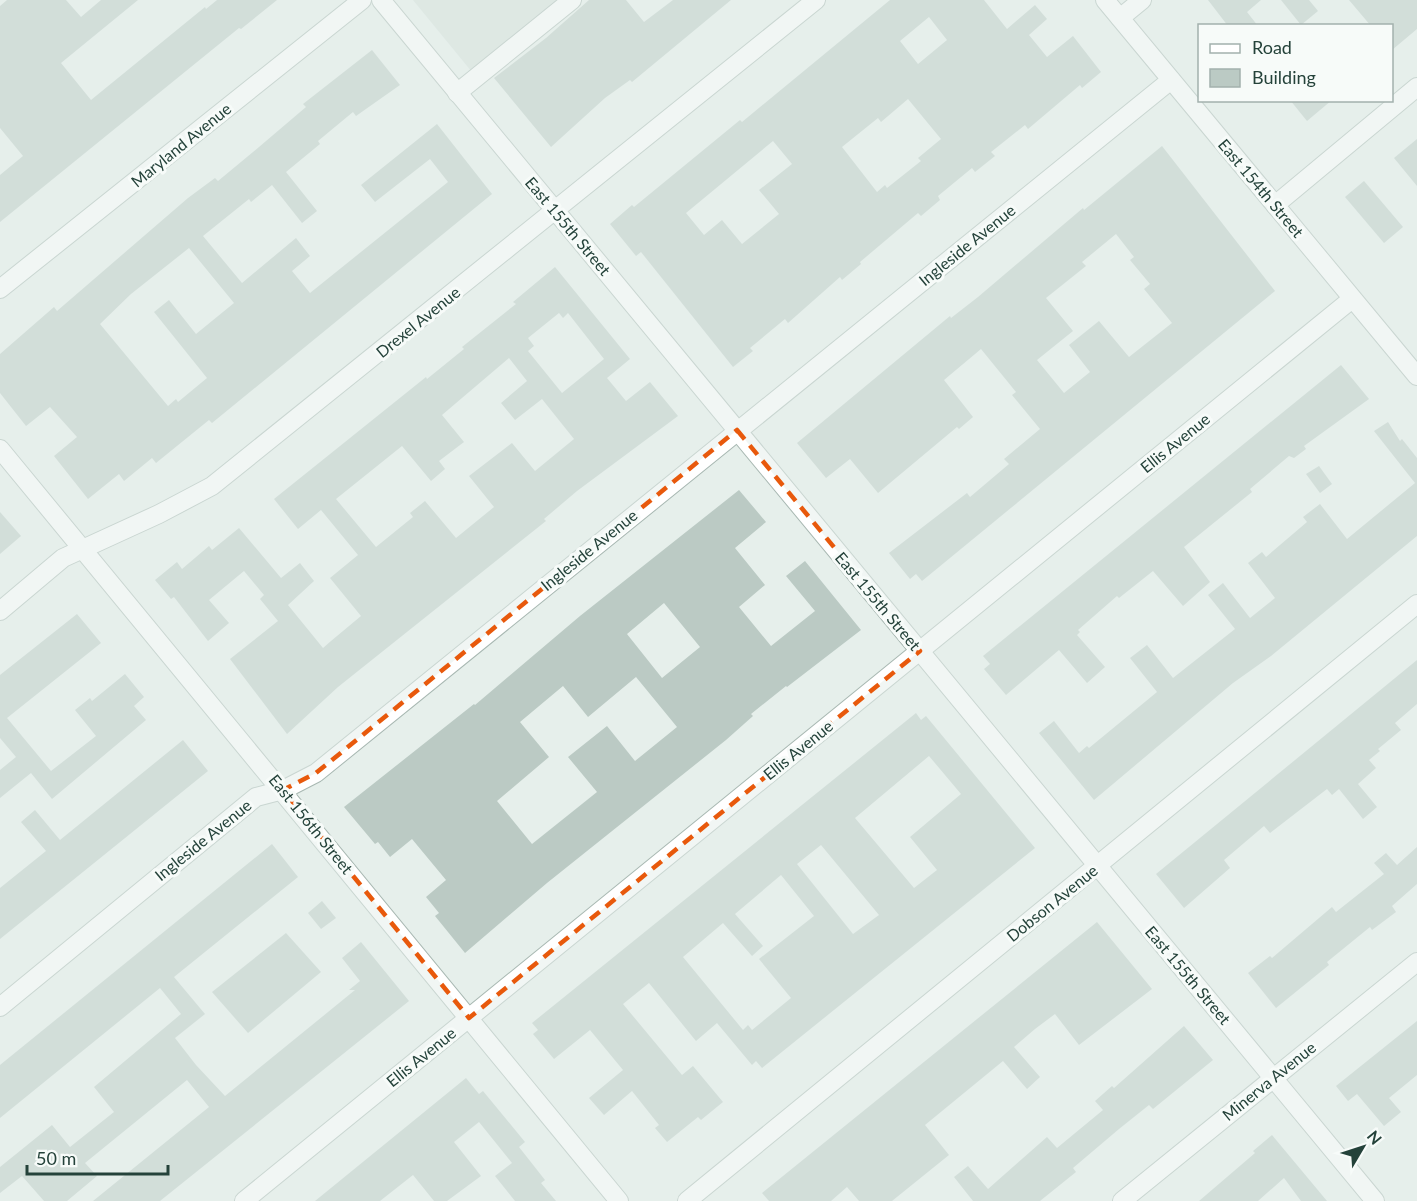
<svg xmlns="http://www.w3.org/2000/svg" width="1417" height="1201" viewBox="0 0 1417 1201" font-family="Lato,sans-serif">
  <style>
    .built { fill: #d4dfda }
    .building { fill: #bbcac4; fill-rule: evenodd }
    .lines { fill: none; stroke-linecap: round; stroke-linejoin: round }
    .minor-casing { stroke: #a8b8b2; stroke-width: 20 }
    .minor { stroke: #fff; stroke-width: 18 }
    .marked { fill: none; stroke: #e8590c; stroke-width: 4.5; stroke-dasharray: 12 8; stroke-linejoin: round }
    .labels { text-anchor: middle; stroke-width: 6; stroke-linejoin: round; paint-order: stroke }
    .street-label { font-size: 16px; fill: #24423a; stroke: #f7fbf9 }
  </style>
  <rect width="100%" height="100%" fill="#e6efeb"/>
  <polygon class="built" points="413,0 560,0 472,72"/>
  <g class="building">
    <polygon points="7,0 66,0 81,17 101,0 138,0 61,63 91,100 205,7 206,9 217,0 277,0 241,29 239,28 0,222 0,175 23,156 0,128 0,6"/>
    <polygon points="589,0 626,0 644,22 673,0 731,0 632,82 630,80 605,98 551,147 494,78 546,38"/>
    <path d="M890 0H984L1007 29 1035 5 1047 19 1029 35 1047 57 1073 36 1101 72 1082 88 1080 85 1028 129 1025 125 991 152 995 156 975 172 972 168 938 196 940 200 921 216 918 213 860 262 861 264 842 280 840 277 788 323 785 319 750 348 753 351 733 367 641 252 636 256 610 224 632 205 634 207 740 120 742 122ZM929 17 947 40 918 64 900 41ZM908 99 941 139 918 158 921 161 887 188 885 185 877 192 842 147 878 118 881 122ZM773 141 792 164 759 190 779 214 742 244 722 220 704 235 686 213Z"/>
    <polygon points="1208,0 1261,0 1247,12 1258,26 1228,26"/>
    <polygon points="1281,0 1309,0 1318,11 1301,25"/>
    <polygon points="1349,0 1417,0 1417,29 1392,50 1392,26 1371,26"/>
    <path d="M372 50 400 85 356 116 353 112 318 141 320 144 286 172 317 211 302 223 272 185 251 202 249 199 203 236 242 283 296 238 310 256 292 271 310 293 448 182 430 159 375 202 361 185 437 124 492 194 212 423 209 420 156 463 152 458 124 481 119 474 88 499 54 456 77 437 50 407 26 426 0 393V354L54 307 57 311 188 198 215 178 218 181 253 152 306 107 303 104ZM189 248 234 303 196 334 169 300 154 312 207 378 178 402 176 399 168 406 100 324 131 294Z"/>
    <polygon points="1290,100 1332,100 1307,121"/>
    <polygon points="1417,139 1417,186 1394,158"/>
    <path d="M1162 146 1275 291 922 581 916 574 910 579 889 553 967 493 970 497 1009 464 1004 459 1040 429 1012 395 1016 392 981 349 944 380 973 417 959 429 957 427 878 493 850 459 826 478 797 443 950 316 951 318 978 297 1083 208 1084 210ZM1116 234 1134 257 1130 260 1150 284 1144 289 1172 323 1129 357 1099 321 1069 345 1090 372 1064 393 1037 360 1073 331 1046 298 1086 266 1082 262Z"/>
    <polygon points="1364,181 1403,227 1384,243 1345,197"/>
    <path d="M555 267 630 359 607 378 626 401 650 382 678 416 577 491 544 519 546 521 338 687 287 734 230 659 278 621 260 599 264 595 244 571 209 600 229 623 208 641 174 597 171 599 155 580 177 562 182 569 209 546 212 550 239 528 281 578 300 563 314 581 288 605 323 648 331 641 361 616 330 578 358 555 321 510 298 529 274 499 426 377 427 379 464 349 462 347 516 304 513 302ZM559 313 563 318 568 313 604 359 562 393 528 351 534 346 528 338ZM509 358 527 381 501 403 515 420 542 399 574 439 535 471 512 443 469 476 494 507 456 538 425 501 410 513 413 517 376 547 336 499 402 446 431 481 445 469 439 461 464 442 442 415Z"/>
    <polygon points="1341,365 1369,399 1304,446 1306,449 1294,458 1289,456 1250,489 1252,492 1184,547 1210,582 1183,606 1153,571 1119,598 1117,596 1078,630 1080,632 1077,635 1105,667 1087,683 1059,650 1006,695 984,669 990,664 983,656"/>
    <polygon points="1388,422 1400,441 1402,439 1417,458 1417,536 1271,656 1233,683 1094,800 1039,733 1054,721 1079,753 1087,746 1089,748 1157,692 1130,658 1147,645 1173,678 1235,629 1208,595 1223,583 1250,618 1275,598 1248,563 1262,552 1266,557 1307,522 1303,517 1320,504 1347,539 1415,483 1374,431"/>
    <polygon points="1319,466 1332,484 1320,493 1306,474"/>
    <path d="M739 490 766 522 735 548 765 585 739 607 771 646 815 611 786 576 805 561 861 630 787 687 786 686 751 714 753 716 726 740 547 883 465 953 435 916 439 913 426 897 446 880 412 839 390 857 378 842 375 844 344 807 474 704 475 705 580 616ZM664 603 700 647 662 678 627 634ZM636 677 677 727 635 761 607 726 568 757 597 792 532 844 497 801 549 757 520 722 563 686 588 717Z"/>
    <polygon points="0,512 21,536 0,554"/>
    <polygon points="77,614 101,643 7,718 51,771 96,736 75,710 90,698 92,701 125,674 144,697 134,706 146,720 52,799 31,773 0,798 0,770 16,757 0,738 0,675"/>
    <polygon points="1417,660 1417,704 1395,723 1401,730 1378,749 1380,751 1369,760 1376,768 1358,784 1377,807 1363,819 1339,789 1332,795 1327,789 1270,833 1264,826 1224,860 1230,868 1184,908 1156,874"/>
    <path d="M916 713 921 720 926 716 1035 848 762 1068 756 1061 752 1065 717 1023 696 1041 649 983 623 1004 682 1075 693 1066 723 1102 701 1120 698 1117 667 1142 655 1128 659 1125 632 1091 604 1115 589 1098 623 1070 590 1030 554 1059 533 1034 538 1030 532 1023ZM929 756 961 794 910 837 937 870 914 888 855 818ZM821 845 879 915 853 934 797 864ZM781 875 814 916 759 959 791 998 752 1030 748 1025 743 1030 683 957 723 923 752 956 763 946 735 914Z"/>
    <polygon points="183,740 208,771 0,939 0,888 46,851 21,822 35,810 60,840"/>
    <polygon points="272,844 298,877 174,977 205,1014 175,1038 196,1065 225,1096 355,990 349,990 360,981 342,958 361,942 409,1001 160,1201 93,1201 209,1107 187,1080 85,1163 97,1176 67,1201 44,1201 22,1176 0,1193 0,1167 52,1125 70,1147 114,1112 94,1087 181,1014 160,988 0,1118 0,1065"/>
    <polygon points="1417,847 1417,884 1392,906 1396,912 1372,930 1370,927 1327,962 1329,965 1276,1008 1248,973 1270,956 1272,958 1332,907 1336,912 1384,874 1374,863 1386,853 1397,865"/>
    <polygon points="322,901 336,918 321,929 308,913"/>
    <polygon points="1097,922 1152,989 1079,1045 1055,1014 1035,1029 1014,1047 1040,1077 1027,1089 1003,1061 925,1125 949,1155 892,1201 859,1201 847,1187 831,1201 769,1201 762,1193"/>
    <polygon points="286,933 321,972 248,1033 212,992"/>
    <polygon points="1417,1021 1417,1075 1389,1098 1401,1112 1384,1126 1357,1094 1348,1101 1336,1086"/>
    <polygon points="1184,1026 1213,1060 1153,1109 1149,1105 1119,1129 1073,1168 1076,1172 1040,1201 973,1201 954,1177 968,1166 988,1189 1047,1137 1057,1148 1103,1110 1095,1101 1112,1086 1114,1088"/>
    <polygon points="466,1078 479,1094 483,1091 525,1142 519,1147 545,1180 541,1183 556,1201 515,1201 495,1176 512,1163 479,1122 454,1142 481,1176 447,1201 434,1201 413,1175 380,1201 315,1201"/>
    <polygon points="1272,1135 1327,1201 1301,1201 1284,1178 1258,1201 1199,1201 1255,1153 1253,1151"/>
  </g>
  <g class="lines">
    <g class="minor-casing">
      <g id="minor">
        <polyline points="381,0 1375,1201"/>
        <polyline points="1105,0 1417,376"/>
        <polyline points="1120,18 1142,0"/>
        <polyline points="457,93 572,0"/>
        <polyline points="1275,205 1417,87"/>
        <polyline points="0,289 362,0"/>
        <polyline points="0,449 619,1201"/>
        <polyline points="0,611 63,558 159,514 212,486 816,0"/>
        <polyline points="0,1007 256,797 283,790 316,773 1171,80"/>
        <polyline points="244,1201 1352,299"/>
        <polyline points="687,1201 1417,604"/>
        <polyline points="1122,1201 1417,962"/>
      </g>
    </g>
    <use href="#minor" class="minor"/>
  </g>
  <path d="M0 0H1417V1201H0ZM737 430 920 651 469 1018 283 790 316 773Z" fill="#e6efeb" fill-opacity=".55" fill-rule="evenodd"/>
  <path class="marked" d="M737 430 920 651 469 1018 283 790 316 773Z"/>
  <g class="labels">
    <g class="street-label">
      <text transform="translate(181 145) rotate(-39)" y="6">Maryland Avenue</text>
      <text transform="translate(1261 188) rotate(50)" y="6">East 154th Street</text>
      <text transform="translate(568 226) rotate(50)" y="6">East 155th Street</text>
      <text transform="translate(967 245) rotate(-39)" y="6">Ingleside Avenue</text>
      <text transform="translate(418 322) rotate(-39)" y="6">Drexel Avenue</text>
      <text transform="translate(1175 443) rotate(-39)" y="6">Ellis Avenue</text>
      <text transform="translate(589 550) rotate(-39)" y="6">Ingleside Avenue</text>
      <text transform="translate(878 601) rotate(50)" y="6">East 155th Street</text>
      <text transform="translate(798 750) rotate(-39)" y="6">Ellis Avenue</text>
      <text transform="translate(311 824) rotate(51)" y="6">East 156th Street</text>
      <text transform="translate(203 840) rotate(-39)" y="6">Ingleside Avenue</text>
      <text transform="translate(1052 903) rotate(-39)" y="6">Dobson Avenue</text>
      <text transform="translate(1188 975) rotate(50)" y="6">East 155th Street</text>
      <text transform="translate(421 1057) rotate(-39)" y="6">Ellis Avenue</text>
      <text transform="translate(1269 1081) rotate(-39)" y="6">Minerva Avenue</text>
    </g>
  </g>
  <rect x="1198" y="24" width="195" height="78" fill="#f7fbf9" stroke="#a3b1ad" stroke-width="1.5"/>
  <rect x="1210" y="44" width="30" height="9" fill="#ffffff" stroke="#a3b1ad" stroke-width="1.5"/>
  <text x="1252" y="54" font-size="18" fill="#24423a">Road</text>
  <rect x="1210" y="69" width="30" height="18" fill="#bbcac4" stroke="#a3b1ad" stroke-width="1.5"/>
  <text x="1252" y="84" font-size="18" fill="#24423a">Building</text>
  <g transform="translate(1363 1147) rotate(51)" stroke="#f7fbf9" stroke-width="4.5" paint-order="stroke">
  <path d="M0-4.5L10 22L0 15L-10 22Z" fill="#24423a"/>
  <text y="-9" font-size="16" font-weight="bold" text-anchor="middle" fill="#24423a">N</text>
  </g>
  <path d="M27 1165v9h141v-9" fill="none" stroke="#24423a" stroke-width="3"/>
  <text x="36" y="1165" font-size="18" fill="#24423a" stroke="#f7fbf9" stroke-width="4.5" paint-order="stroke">50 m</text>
</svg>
